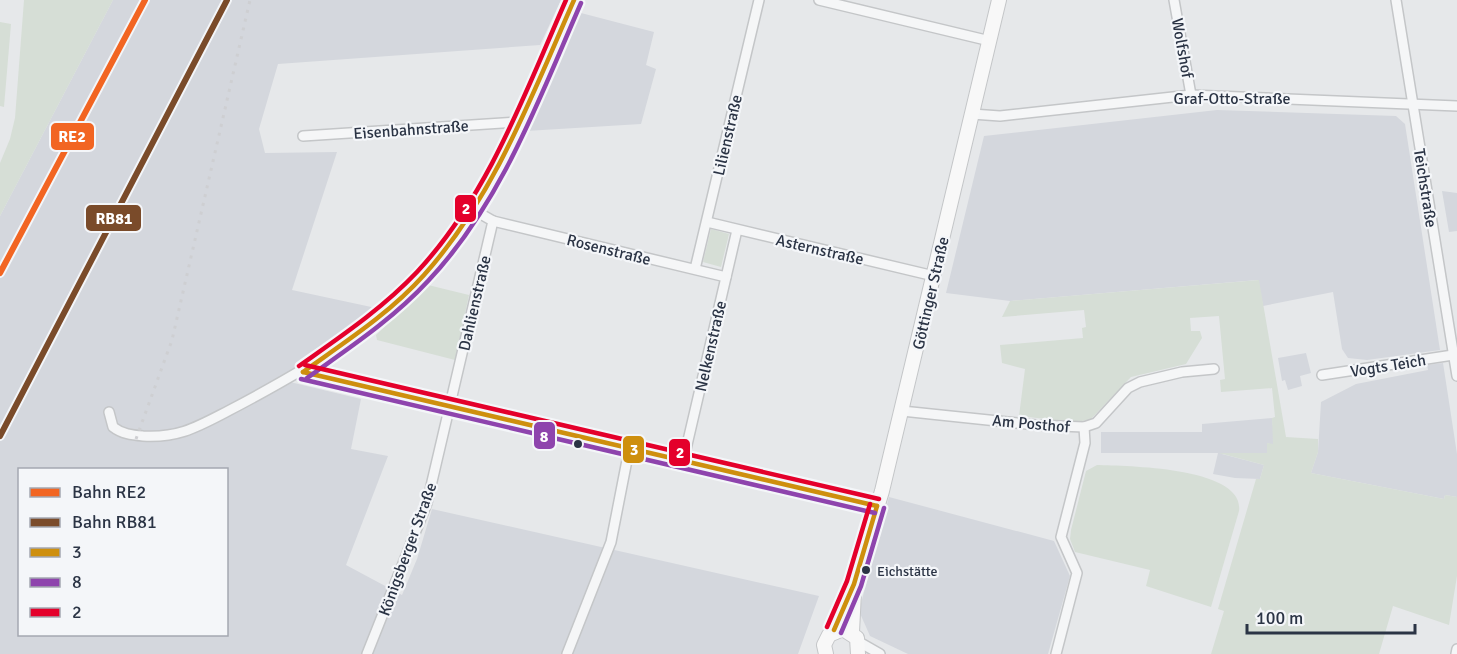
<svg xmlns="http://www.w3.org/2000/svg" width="1457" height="654" viewBox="0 0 1457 654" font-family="Signika,sans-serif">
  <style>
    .built { fill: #d4d7dd; fill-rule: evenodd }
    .green { fill: #d6ded6 }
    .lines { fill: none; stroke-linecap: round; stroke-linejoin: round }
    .minor-casing { stroke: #c4c6c8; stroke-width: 12 }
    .secondary-casing { stroke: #c4c6c8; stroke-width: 16 }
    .minor { stroke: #f5f6f7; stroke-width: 9 }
    .secondary { stroke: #f8f8f8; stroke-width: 14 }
    .rail { stroke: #cecfd2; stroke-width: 3; stroke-dasharray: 3 6; stroke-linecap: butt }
    .bus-1-casing { stroke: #f4f6f9; stroke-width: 9 }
    .bus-2-casing { stroke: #f4f6f9; stroke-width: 9 }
    .bus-3-casing { stroke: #f4f6f9; stroke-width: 9 }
    .bus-1 { stroke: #ce8f0e; stroke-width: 4.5 }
    .bus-2 { stroke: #8e44ad; stroke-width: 4.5 }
    .bus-3 { stroke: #e4002b; stroke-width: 4.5 }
    .rail-1-casing { stroke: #f4f6f9; stroke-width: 10 }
    .rail-2-casing { stroke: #f4f6f9; stroke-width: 10 }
    .rail-1 { stroke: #f26522; stroke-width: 6 }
    .rail-2 { stroke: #7a4b2a; stroke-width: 6 }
    .bus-dot { fill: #2b3445; stroke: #f4f6f9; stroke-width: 2 }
    .labels { text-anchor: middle; stroke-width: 4.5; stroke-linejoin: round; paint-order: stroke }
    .bus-label { font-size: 14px; fill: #2b3445; stroke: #f4f6f9; text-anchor: start }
    .street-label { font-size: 16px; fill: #2b3445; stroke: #f4f6f9 }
    .line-badge { stroke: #f4f6f9; stroke-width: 2 }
    .badge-label { font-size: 16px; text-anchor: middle; font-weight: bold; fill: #fff }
  </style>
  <rect width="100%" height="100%" fill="#e6e8ea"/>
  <g class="built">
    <path d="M113 0H561L540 45 278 64 259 129 265 153 337 152 292 290 376 308 290 382 361 399 351 449 388 456 346 565 402 595 417 559 432 509 819 596 798 654H0V216ZM20 470H226V634H20Z"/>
    <polygon points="581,13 654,32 646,65 656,69 641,124 526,131"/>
    <polygon points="1217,110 1396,116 1405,124 1440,350 1367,360 1348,358 1342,349 1333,292 1263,306 1258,280 1010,301 946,293 984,136"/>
    <polygon points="1442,191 1457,193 1457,231 1449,232"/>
    <polygon points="1306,353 1311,373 1300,376 1302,386 1288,390 1285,380 1282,381 1278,358"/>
    <polygon points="1443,363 1457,454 1457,497 1445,495 1444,499 1311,473 1318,452 1321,402 1356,384 1428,370 1427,365"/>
    <polygon points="1272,418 1274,436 1273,445 1267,443 1267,453 1222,454 1264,465 1260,479 1235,478 1213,474 1218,453 1101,453 1101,432 1202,432 1202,424"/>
    <polygon points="889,497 1054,541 1070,576 1048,654 908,654 870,636 859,611"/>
  </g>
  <g class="green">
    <polygon points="24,0 113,0 0,216 0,163 10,139 15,118"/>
    <polygon points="0,22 11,24 4,107 0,106"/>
    <polygon points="711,229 729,234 721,267 703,262"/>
    <polygon points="1259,280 1286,437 1318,439 1318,452 1311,473 1444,499 1445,495 1457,497 1457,576 1449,625 1393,606 1379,654 1211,654 1224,611 1218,609 1256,479 1260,479 1264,465 1219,453 1267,453 1267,443 1273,444 1272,418 1275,417 1272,388 1221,392 1220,380 1225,379 1219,316 1190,318 1191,331 1200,331 1202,338 1186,364 1131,377 1090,420 1073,422 1019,416 1025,369 1002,363 1000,345 1083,338 1082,328 1086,327 1084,310 1002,317 1010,301"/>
    <polygon points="428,285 469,295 455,360 377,340 376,335"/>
    <path d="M1097 465C1127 466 1245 467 1239 511L1211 607 1146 586 1150 570 1075 552 1070 539 1071 530 1086 471Z"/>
  </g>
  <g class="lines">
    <g class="minor-casing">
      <g id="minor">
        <polyline points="819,0 990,41"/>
        <polyline points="1174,0 1191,95"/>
        <polyline points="1396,0 1457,376"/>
        <polyline points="972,114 1000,116 1191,95 1457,106"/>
        <polyline points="303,136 519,122"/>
        <polyline points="493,221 726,277"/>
        <polyline points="707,222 934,276"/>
        <polyline points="695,269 759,0"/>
        <polyline points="303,372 877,506"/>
        <polyline points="1322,375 1453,355"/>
        <polyline points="902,411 1036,425 1084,427 1096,423 1128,388 1140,382 1182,372 1214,369"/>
        <path d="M109 412 113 427C122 434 132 435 143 436 179 438 197 427 228 411 306 370 387 324 442 253 500 178 535 86 574 0"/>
        <polyline points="683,462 737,230"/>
        <polyline points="859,642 880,654"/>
        <polyline points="367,654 427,503 493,221 472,209"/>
        <polyline points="567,654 611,542 629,450"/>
        <polyline points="1056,654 1077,573 1061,537 1085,443 1084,427"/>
        <polyline points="1456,654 1457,649"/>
      </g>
    </g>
    <g class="secondary-casing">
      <g id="secondary">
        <polyline points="834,630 854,584 882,491 999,0"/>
        <polyline points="852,632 854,592"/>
        <polyline points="826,654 824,645 829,635 843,629 857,638 858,654"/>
      </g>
    </g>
    <use href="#minor" class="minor"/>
    <use href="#secondary" class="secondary"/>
    <polyline class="rail" points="136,439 172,340 250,0"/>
    <g class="bus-1-casing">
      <g id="bus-1">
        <polyline points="303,372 877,506"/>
        <path d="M303 372C345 342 389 314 424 275 494 197 532 95 574 0"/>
        <polyline points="834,630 854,584 877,506"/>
      </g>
    </g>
    <g class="bus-2-casing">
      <g id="bus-2">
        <path d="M307 378C349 348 393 319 428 281 501 204 539 99 581 3"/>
        <polyline points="301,379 875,513"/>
        <polyline points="841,633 861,586 884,508"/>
      </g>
    </g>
    <g class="bus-3-casing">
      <g id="bus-3">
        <polyline points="305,365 879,499"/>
        <path d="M299 366C340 337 382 309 417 272 488 196 525 93 566 0"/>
        <polyline points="827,627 847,581 870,504"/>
      </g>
    </g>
    <use href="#bus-1" class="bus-1"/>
    <use href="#bus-2" class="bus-2"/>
    <use href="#bus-3" class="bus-3"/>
    <g class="rail-1-casing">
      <polyline id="rail-1" points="0,273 145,0"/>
    </g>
    <g class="rail-2-casing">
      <polyline id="rail-2" points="0,436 227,0"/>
    </g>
    <use href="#rail-1" class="rail-1"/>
    <use href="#rail-2" class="rail-2"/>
  </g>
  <g class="bus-dot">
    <circle cx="578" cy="444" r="5"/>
    <circle cx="866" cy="570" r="5"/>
  </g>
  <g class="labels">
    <g class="bus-label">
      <text x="877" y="576">Eichstätte</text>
    </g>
    <g class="street-label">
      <text transform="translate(1183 48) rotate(80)" y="6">Wolfshof</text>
      <text x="1232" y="104">Graf-Otto-Straße</text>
      <text transform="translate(411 129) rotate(-4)" y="6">Eisenbahnstraße</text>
      <text transform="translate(727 135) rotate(-77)" y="6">Lilienstraße</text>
      <text transform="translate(1426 188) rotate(81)" y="6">Teichstraße</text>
      <text transform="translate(609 249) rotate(14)" y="6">Rosenstraße</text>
      <text transform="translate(820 249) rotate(13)" y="6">Asternstraße</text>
      <text transform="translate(930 293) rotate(-77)" y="6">Göttinger Straße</text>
      <text transform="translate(474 303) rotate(-77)" y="6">Dahlienstraße</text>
      <text transform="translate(710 346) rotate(-77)" y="6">Nelkenstraße</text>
      <text transform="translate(1388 365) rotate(-9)" y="6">Vogts Teich</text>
      <text transform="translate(1031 423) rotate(5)" y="6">Am Posthof</text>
      <text transform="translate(407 549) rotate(-70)" y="6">Königsberger Straße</text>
    </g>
  </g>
  <g class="line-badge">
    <rect x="50" y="122" width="45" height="29" rx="6" fill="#f26522"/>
    <rect x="454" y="194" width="23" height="29" rx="6" fill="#e4002b"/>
    <rect x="85" y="204" width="57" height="28" rx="6" fill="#7a4b2a"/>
    <rect x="533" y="421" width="23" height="29" rx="6" fill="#8e44ad"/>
    <rect x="622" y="435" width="23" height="29" rx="6" fill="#ce8f0e"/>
    <rect x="668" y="438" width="23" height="29" rx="6" fill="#e4002b"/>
  </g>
  <g class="badge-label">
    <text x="72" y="142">RE2</text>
    <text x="466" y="214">2</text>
    <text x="114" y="224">RB81</text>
    <text x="544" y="442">8</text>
    <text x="634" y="455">3</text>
    <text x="680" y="458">2</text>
  </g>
  <rect x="18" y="468" width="210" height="168" fill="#f4f6f9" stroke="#a4a8b1" stroke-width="1.5"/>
  <rect x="30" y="488" width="30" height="9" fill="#f26522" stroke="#a4a8b1" stroke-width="1.5"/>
  <text x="72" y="498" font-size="18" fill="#2b3445">Bahn RE2</text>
  <rect x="30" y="518" width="30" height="9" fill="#7a4b2a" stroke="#a4a8b1" stroke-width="1.5"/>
  <text x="72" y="528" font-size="18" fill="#2b3445">Bahn RB81</text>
  <rect x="30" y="548" width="30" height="9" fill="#ce8f0e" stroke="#a4a8b1" stroke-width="1.5"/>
  <text x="72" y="558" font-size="18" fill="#2b3445">3</text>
  <rect x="30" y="578" width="30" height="9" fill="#8e44ad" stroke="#a4a8b1" stroke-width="1.5"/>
  <text x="72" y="588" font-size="18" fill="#2b3445">8</text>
  <rect x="30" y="608" width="30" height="9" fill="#e4002b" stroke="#a4a8b1" stroke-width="1.5"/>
  <text x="72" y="618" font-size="18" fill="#2b3445">2</text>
  <path d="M1247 624v9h168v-9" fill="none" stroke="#2b3445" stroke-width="3"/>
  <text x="1256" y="624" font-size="18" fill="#2b3445" stroke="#f4f6f9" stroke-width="4.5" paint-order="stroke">100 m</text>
</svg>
